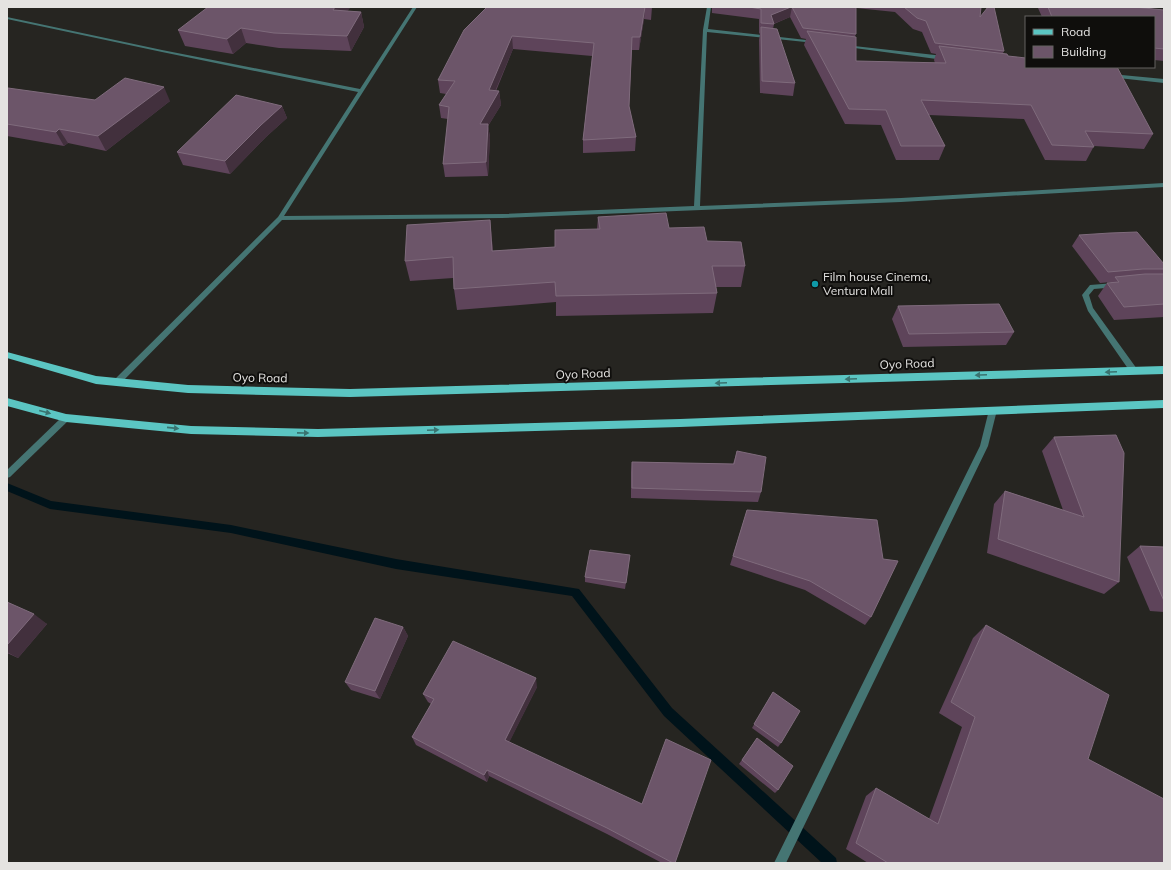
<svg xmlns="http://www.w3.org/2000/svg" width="1171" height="870" viewBox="0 0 1171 870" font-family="Mulish,sans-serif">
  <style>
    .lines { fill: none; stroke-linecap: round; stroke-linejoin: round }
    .stream { fill: #00131a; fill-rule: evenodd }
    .lane { fill: #457573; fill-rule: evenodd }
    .street { fill: #457573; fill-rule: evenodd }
    .primary { fill: #5bc5c2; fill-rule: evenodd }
    .wall { fill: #5e445a; fill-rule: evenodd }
    .shaded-wall { fill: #42303d }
    .building { fill: #6c5569; stroke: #7f6b7c }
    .oneway { fill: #397370 }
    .culture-dot { fill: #0f9aa8; stroke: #0f0e0c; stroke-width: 1.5 }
    .labels { text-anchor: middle; stroke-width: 4; stroke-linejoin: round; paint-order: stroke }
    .poi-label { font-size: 12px; fill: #e4e3e1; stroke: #0f0e0c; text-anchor: start }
    .street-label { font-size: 12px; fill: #e4e3e1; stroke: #0f0e0c }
  </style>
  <rect width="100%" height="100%" fill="#262521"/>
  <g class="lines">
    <polygon class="stream" points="7,483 51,501 231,525 396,559 579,589 672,708 836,858 837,863 822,863 664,716 572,596 396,569 231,533 50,509 7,491"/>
    <polygon class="lane" points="1115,283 1118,285 1117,287 1094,289 1089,295 1093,308 1137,369 1138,371 1134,374 1131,373 1088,311 1082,295 1090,285"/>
    <g class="street">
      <polygon points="413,7 417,7 284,216 502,214 694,206 703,30 707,7 711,7 708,29 815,41 817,42 815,43 707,32 700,206 901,198 1164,183 1164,187 901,202 502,218 282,220 120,384 114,384 113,382 114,380 278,217 358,92 162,52 7,19 7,17 162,50 360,89"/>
      <polygon points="845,45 944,56 947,58 944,60 847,47 845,47"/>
      <polygon points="1111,74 1164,79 1164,83 1109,77 1108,76"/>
      <polygon points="993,407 997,410 988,446 786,863 774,863 980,446 989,410"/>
      <polygon points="66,415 69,416 70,418 69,420 10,477 7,478 7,470 63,416"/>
    </g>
    <g class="primary">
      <polygon points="7,352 96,376 188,385 350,389 1164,366 1164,374 350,397 188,393 96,384 7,358"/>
      <polygon points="7,398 66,414 191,426 318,429 680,419 1164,400 1164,408 680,427 318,437 191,434 66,422 7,406"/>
    </g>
  </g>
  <g class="wall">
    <polygon points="487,7 652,7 651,20 644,19 639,50 632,50 629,107 636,137 635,151 583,153 583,140 592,56 513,49 496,91 499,91 501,105 488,126 490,137 488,176 445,177 443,164 448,119 441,118 439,105 446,94 440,93 438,80"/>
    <path d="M712 7H981L980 17 1004 51 1003 53 1153 134 1144 149 1094 146 1086 161 1045 160 1024 119 929 115 945 146 939 160H896L881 125 845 124 804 45 806 39 801 38 790 17 774 24 773 29 795 83 793 96 760 93 759 40 760 34 759 33V19L712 13ZM856 8 895 12 913 29 922 32 931 53 936 54 934 60 935 63 856 61 855 36 856 34Z"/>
    <polygon points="1028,7 1134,7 1164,10 1164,61 1154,60 1154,17 1042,17 1038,8"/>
    <polygon points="348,11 361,12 364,27 351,51 279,48 246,43 233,54 185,46 178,30"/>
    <polygon points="7,89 95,100 170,101 106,151 68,143 64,146 7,136"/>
    <polygon points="282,106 287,118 266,137 230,174 183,165 177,152"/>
    <polygon points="598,217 669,228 707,241 745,266 741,287 716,287 717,293 713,313 556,316 556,302 457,310 454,289 453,278 410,281 405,261 490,220 493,251 555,247 597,229"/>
    <polygon points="1079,235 1164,264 1164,317 1114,320 1098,296 1107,283 1110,283 1111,282 1100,283 1072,246"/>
    <polygon points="898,306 1014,332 1006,345 903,347 892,319"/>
    <polygon points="1054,437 1119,582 1104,594 987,553 994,504 1005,491 1063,510 1042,451"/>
    <polygon points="737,451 761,492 758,502 631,498 631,472 632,462 733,464"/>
    <polygon points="747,510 871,617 865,625 805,590 730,565"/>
    <polygon points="1140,546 1164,547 1164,612 1150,611 1127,557"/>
    <polygon points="630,555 625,589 585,582 585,577"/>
    <polygon points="7,602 47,624 18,658 7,653"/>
    <polygon points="986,625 1088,759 1164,863 868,863 846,849 866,796 876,788 929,819 962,727 939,713 973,638"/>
    <polygon points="403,627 408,636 380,699 351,690 345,682"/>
    <polygon points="537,687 509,742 675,863 662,863 607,834 489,776 487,782 416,745 412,737 431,704 428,702 423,694"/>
    <polygon points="773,692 781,743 778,747 752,728"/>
    <polygon points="757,738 778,790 775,793 739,764"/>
  </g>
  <g class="shaded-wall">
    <polygon points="335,7 351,7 336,25 333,10"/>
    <polygon points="645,7 644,19 639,50 640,37"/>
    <polygon points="791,7 792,7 790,17 773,24 771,15"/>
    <polygon points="361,12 364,27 351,51 347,36"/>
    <polygon points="241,28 246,43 233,54 227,39"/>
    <polygon points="512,36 513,49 490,103 489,90"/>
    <polygon points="164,87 170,101 106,151 98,136"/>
    <polygon points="499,91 501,105 488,126 490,137 488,176 480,124"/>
    <polygon points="282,106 287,118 266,137 230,174 225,161 261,125"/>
    <polygon points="59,129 68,143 64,146 56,132"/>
    <polygon points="490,220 492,240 494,272 492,251"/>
    <polygon points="34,614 47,624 18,658 7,652 7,645"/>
    <polygon points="403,627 408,636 380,699 375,691"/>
    <polygon points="536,678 537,687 507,747 505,740"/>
    <polygon points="487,770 489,776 487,782 484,775"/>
  </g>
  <g class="building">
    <polygon points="208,7 335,7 333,10 361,12 347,36 274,33 241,28 227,39 178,30"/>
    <polygon points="487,7 645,7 640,37 632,37 629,106 636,137 583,140 594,43 512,36 489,90 499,91 480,124 488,124 486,162 443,164 449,107 439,105 455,81 438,80 464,30"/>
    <polygon points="749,7 791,7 771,15 774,24 761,23 761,9"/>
    <polygon points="792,7 856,7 856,34 803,28"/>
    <polygon points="904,7 981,7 980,17 988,7 994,7 1004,51 935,43 926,21 917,18"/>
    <polygon points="1048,7 1134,7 1164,10 1164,49 1154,48 1154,17 1052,17"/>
    <polygon points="761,27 777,29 795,83 762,81"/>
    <polygon points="807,31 856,37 856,61 946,63 939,46 1007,54 1008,56 1026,58 1026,67 1117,67 1153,134 1085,131 1094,147 1052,145 1031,105 921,100 945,146 901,146 886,110 849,109"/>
    <polygon points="125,78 164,87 98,136 59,129 56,132 7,124 7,89 8,88 95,100"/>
    <polygon points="236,95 282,106 261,125 225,161 177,152"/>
    <polygon points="666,213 669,228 704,227 707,241 741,242 745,266 712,266 717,293 556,296 555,282 454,289 453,257 405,261 407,225 490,220 492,251 555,247 555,230 600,229 598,217"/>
    <polygon points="1137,232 1164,264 1164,269 1143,269 1108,272 1079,235 1110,233"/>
    <polygon points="1145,274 1164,274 1164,304 1124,307 1107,283 1119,282 1115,277"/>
    <polygon points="999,304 1014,332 909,334 898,306"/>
    <polygon points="1116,435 1124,453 1119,582 998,539 1005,491 1084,517 1054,437"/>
    <polygon points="737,451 766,457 761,492 632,488 632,462 734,464"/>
    <polygon points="747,510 877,520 883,559 898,561 871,617 810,581 733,556"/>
    <polygon points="1140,546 1164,547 1164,601"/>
    <polygon points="590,550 630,555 626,583 585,577"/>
    <polygon points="7,602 34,614 7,645"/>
    <polygon points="375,618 403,627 375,691 345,682"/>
    <polygon points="986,625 1109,695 1088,759 1164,799 1164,863 888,863 856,843 876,788 938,824 975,717 951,702"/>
    <polygon points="453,641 536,678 505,740 642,804 666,739 711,760 675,863 673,863 607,828 487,770 484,775 412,737 434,699 423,694"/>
    <polygon points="773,692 800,711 781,743 754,724"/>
    <polygon points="757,738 793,766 778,790 742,760"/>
  </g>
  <defs><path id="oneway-solid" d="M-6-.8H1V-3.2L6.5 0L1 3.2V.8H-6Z"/></defs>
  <g class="oneway">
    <use href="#oneway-solid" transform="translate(1111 372) rotate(178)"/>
    <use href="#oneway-solid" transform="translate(981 375) rotate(178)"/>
    <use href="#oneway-solid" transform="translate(851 379) rotate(178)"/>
    <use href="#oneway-solid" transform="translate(721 383) rotate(178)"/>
    <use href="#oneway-solid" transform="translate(45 412) rotate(15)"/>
    <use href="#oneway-solid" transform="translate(173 428) rotate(6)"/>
    <use href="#oneway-solid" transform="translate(433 430) rotate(-2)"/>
    <use href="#oneway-solid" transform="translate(303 433) rotate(1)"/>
  </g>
  <circle class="culture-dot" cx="815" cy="284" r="4"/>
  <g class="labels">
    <g class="poi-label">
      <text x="823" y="281">Film house Cinema,<tspan x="823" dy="14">Ventura Mall</tspan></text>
    </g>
    <g class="street-label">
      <text transform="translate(907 364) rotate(-2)" y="4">Oyo Road</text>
      <text transform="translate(583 374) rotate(-2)" y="4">Oyo Road</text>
      <text transform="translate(260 378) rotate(1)" y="4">Oyo Road</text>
    </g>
  </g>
  <rect width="1171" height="870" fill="none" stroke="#e4e3e1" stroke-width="16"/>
  <rect x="1025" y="16" width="130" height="52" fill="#0f0e0c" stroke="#646361"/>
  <rect x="1033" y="29" width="20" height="6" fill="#5bc5c2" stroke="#646361"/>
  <text x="1061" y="36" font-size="12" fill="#e4e3e1">Road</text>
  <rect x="1033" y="46" width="20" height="12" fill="#6c5569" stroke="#646361"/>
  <text x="1061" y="56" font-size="12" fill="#e4e3e1">Building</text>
</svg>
